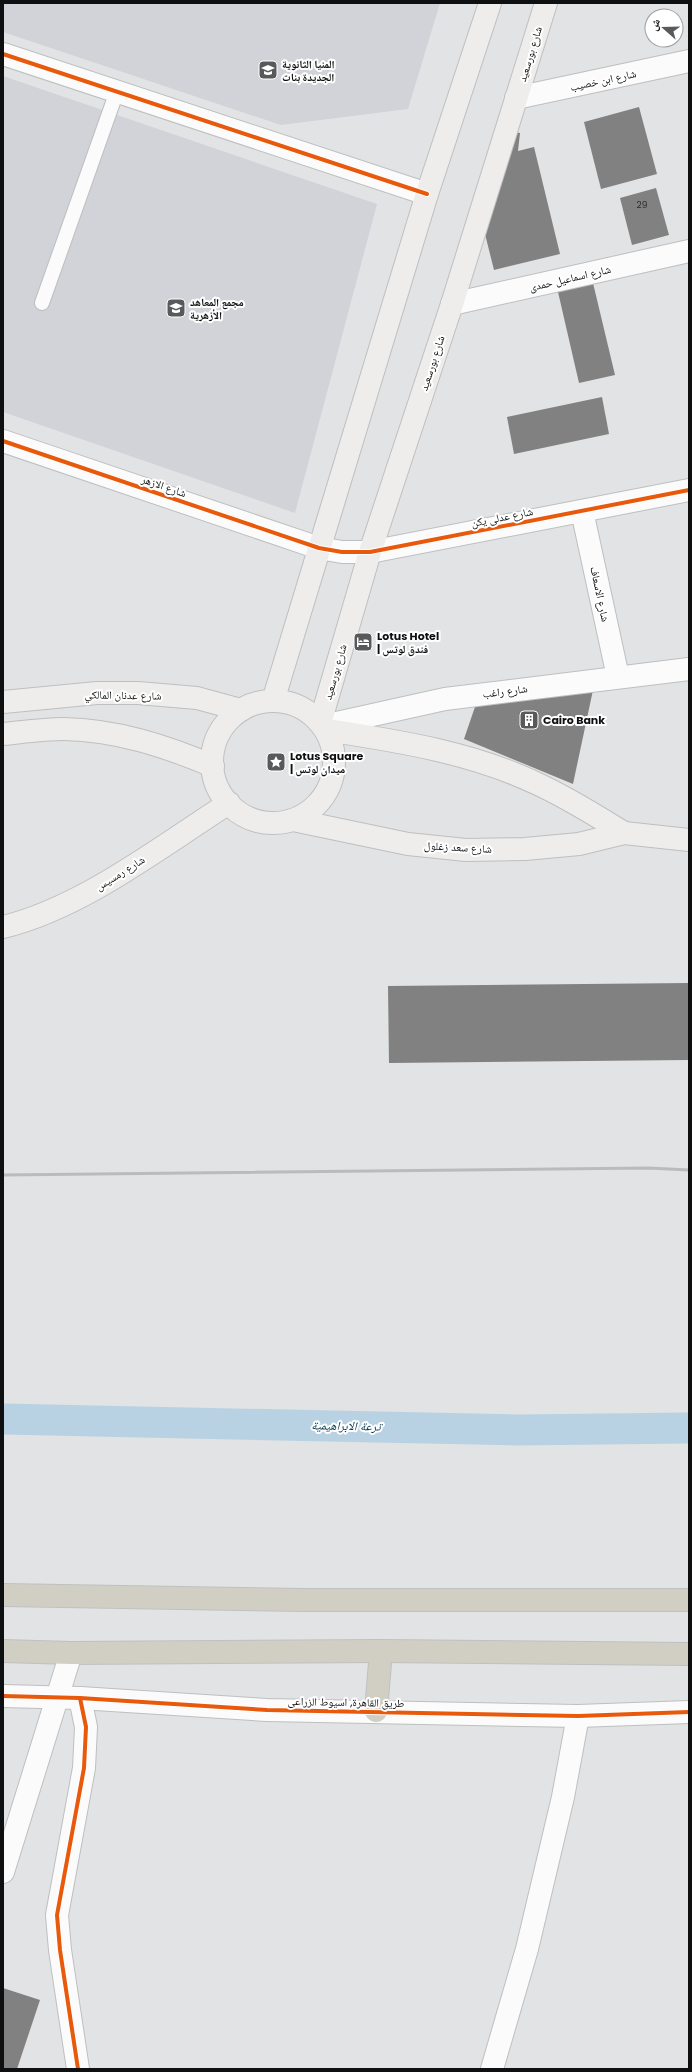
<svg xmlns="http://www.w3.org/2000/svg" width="692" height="2072" viewBox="0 0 692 2072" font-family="Poppins,'Noto Naskh Arabic',sans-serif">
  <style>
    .built { fill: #d1d3d9 }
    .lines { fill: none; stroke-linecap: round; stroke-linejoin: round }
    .canal { stroke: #b9d2e3; stroke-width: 31 }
    .building { fill: #818181 }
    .lane-casing { stroke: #bebfc0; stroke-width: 16 }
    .street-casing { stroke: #bebfc0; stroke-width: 24 }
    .secondary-casing { stroke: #bebfc0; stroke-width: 24 }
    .highway-casing { stroke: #c0c0c1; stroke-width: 24 }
    .lane { stroke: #fbfbfb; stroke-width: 14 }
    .street { stroke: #fbfbfb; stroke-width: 22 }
    .secondary { stroke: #eeedeb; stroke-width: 22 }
    .highway { stroke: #d1cfc4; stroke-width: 22 }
    .rail { stroke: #babbbb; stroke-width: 3 }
    .cycleway-casing { stroke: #fff; stroke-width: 6 }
    .cycleway { stroke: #e8590c; stroke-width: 4 }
    .labels { text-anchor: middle; stroke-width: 4; stroke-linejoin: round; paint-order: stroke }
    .number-label { font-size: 9px; fill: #2b2c2c }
    .street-label { font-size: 11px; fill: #0e0f10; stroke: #fff }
    .poi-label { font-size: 11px; font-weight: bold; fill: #0e0f10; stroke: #fff; text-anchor: start }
    .water-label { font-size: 12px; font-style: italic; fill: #03354d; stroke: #fff }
  </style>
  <rect width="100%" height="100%" fill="#e2e3e4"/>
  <g class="built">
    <polygon points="3,3 440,3 408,109 281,125 3,32"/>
    <polygon points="3,76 377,204 295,513 3,412"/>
  </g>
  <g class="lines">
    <polyline class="canal" points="3,1419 517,1430 689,1428"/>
  </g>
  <g class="building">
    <polygon points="639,107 657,174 601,189 584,122"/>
    <polygon points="512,132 520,133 518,151 534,147 560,254 494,270 476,198"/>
    <polygon points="656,188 669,235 632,245 620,198"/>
    <polygon points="593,283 615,375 579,383 558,292"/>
    <polygon points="602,397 609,434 514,454 507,417"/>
    <polygon points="593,690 573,784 464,739 477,701"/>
    <polygon points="689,983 689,1060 389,1063 388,986"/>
    <polygon points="3,1988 40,2000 17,2069 3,2069"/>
  </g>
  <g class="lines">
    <g class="lane-casing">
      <polyline id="lane" points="42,303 117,91"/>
    </g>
    <g class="street-casing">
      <g id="street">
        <polyline points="3,54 427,194"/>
        <polyline points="516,98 689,61"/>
        <polyline points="452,304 689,251"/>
        <polyline points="3,441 319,548 342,552 370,552 689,490"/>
        <polyline points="582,511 618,677"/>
        <polyline points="323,726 445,699 689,669"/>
        <polyline points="3,1696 80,1698 267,1710 578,1716 689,1712"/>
        <polyline points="3,1872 71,1653"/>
        <polyline points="78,2069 60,1950 57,1915 84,1768 86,1727 80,1698"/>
        <polyline points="492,2069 527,1949 563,1797 578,1716"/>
      </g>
    </g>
    <g class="secondary-casing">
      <g id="secondary">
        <polyline points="273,701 427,194 490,3"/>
        <circle cx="273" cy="762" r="61"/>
        <polyline points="3,702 97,693 138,693 197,698 241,710"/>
        <polyline points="320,723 370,552 452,304 546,3"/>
        <path d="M326 730C399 741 475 753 542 786 571 800 597 816 624 833"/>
        <path d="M3 734C23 732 44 729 64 729 117 730 165 746 213 766"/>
        <polyline points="293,820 408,844 466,850 525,849 579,844 624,833 689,840"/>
        <path d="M3 927C82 908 160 847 229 803"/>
      </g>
    </g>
    <g class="highway-casing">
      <g id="highway">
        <polyline points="3,1595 306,1600 689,1600"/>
        <polyline points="3,1651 71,1653 381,1651 689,1654"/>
        <polyline points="376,1711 381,1651"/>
      </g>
    </g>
    <use href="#lane" class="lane"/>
    <use href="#street" class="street"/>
    <use href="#secondary" class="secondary"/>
    <use href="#highway" class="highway"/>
    <polyline class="rail" points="3,1175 648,1168 689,1170"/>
    <g class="cycleway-casing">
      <g id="cycleway">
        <polyline points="3,54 427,194"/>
        <polyline points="3,441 319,548 342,552 370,552 689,490"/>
        <polyline points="3,1696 80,1698 267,1710 578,1716 689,1712"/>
        <polyline points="78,2069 60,1950 57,1915 84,1768 86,1727 80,1698"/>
      </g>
    </g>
    <use href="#cycleway" class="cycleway"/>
  </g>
  <defs>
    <g id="school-square" transform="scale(1)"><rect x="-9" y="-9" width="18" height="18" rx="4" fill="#58595a" stroke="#fff"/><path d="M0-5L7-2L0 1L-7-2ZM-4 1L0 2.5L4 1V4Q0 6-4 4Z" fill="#fff"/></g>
    <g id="hotel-square" transform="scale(1)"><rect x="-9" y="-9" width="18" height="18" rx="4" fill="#58595a" stroke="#fff"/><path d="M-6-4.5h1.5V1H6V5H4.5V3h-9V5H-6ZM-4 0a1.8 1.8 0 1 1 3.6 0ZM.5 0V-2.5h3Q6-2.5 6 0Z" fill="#fff"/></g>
    <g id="building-square" transform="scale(1)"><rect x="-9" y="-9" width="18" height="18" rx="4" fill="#58595a" stroke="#fff"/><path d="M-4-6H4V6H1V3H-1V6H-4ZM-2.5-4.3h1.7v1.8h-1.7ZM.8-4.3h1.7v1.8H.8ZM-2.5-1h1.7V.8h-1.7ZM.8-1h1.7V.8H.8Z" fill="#fff"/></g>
    <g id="sight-square" transform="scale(1)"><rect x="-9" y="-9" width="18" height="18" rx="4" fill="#58595a" stroke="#fff"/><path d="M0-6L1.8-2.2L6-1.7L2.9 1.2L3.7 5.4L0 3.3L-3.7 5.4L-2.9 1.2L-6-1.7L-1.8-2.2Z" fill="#fff"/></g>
  </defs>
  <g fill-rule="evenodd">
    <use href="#school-square" x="268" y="70"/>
    <use href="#school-square" x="176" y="308"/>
    <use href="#hotel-square" x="363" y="642"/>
    <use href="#building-square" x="529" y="720"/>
    <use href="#sight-square" x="276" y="762"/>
  </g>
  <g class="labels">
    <g class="number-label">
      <text x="642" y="208">29</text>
    </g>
    <g class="street-label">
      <text transform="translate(530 54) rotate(-73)" y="4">شارع بورسعيد</text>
      <text transform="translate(603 80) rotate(-12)" y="4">شارع ابن خصيب</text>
      <text transform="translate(570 278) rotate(-13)" y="4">شارع اسماعيل حمدى</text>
      <text transform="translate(432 363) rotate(-72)" y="4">شارع بورسعيد</text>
      <text transform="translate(164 486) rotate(19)" y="4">شارع الازهر</text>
      <text transform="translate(502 517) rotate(-11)" y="4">شارع عدلى يكن</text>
      <text transform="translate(600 594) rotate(78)" y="4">شارع الاسعاف</text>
      <text transform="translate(335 672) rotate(-74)" y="4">شارع بورسعيد</text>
      <text transform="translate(505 691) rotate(-7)" y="4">شارع راغب</text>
      <text transform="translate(123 695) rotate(1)" y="4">شارع عدنان المالكي</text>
      <text transform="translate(458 847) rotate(3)" y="4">شارع سعد زغلول</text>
      <text transform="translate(120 873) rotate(-32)" y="4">شارع رمسيس</text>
      <text transform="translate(346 1702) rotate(1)" y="4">طريق القاهرة, اسيوط الزراعى</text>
    </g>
    <g class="poi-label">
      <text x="282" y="68">المنيا الثانوية<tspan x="282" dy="13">الجديدة بنات</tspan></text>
      <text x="190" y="306">مجمع المعاهد<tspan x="190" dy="13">الأزهرية</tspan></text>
      <text x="377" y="640">Lotus Hotel<tspan x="377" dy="13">| فندق لوتس</tspan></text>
      <text x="543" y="724">Cairo Bank</text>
      <text x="290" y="760">Lotus Square<tspan x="290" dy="13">| ميدان لوتس</tspan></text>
    </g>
    <g class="water-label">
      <text transform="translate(346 1426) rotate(1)" y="4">ترعة الابراهيمية</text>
    </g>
  </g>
  <rect width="692" height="2072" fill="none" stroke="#0e0f10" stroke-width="8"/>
  <g transform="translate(664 28) rotate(290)"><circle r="19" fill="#ffffff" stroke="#9f9f9f"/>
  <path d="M0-3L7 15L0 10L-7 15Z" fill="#58595a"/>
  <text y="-6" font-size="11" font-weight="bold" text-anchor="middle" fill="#0e0f10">ش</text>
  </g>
</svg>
